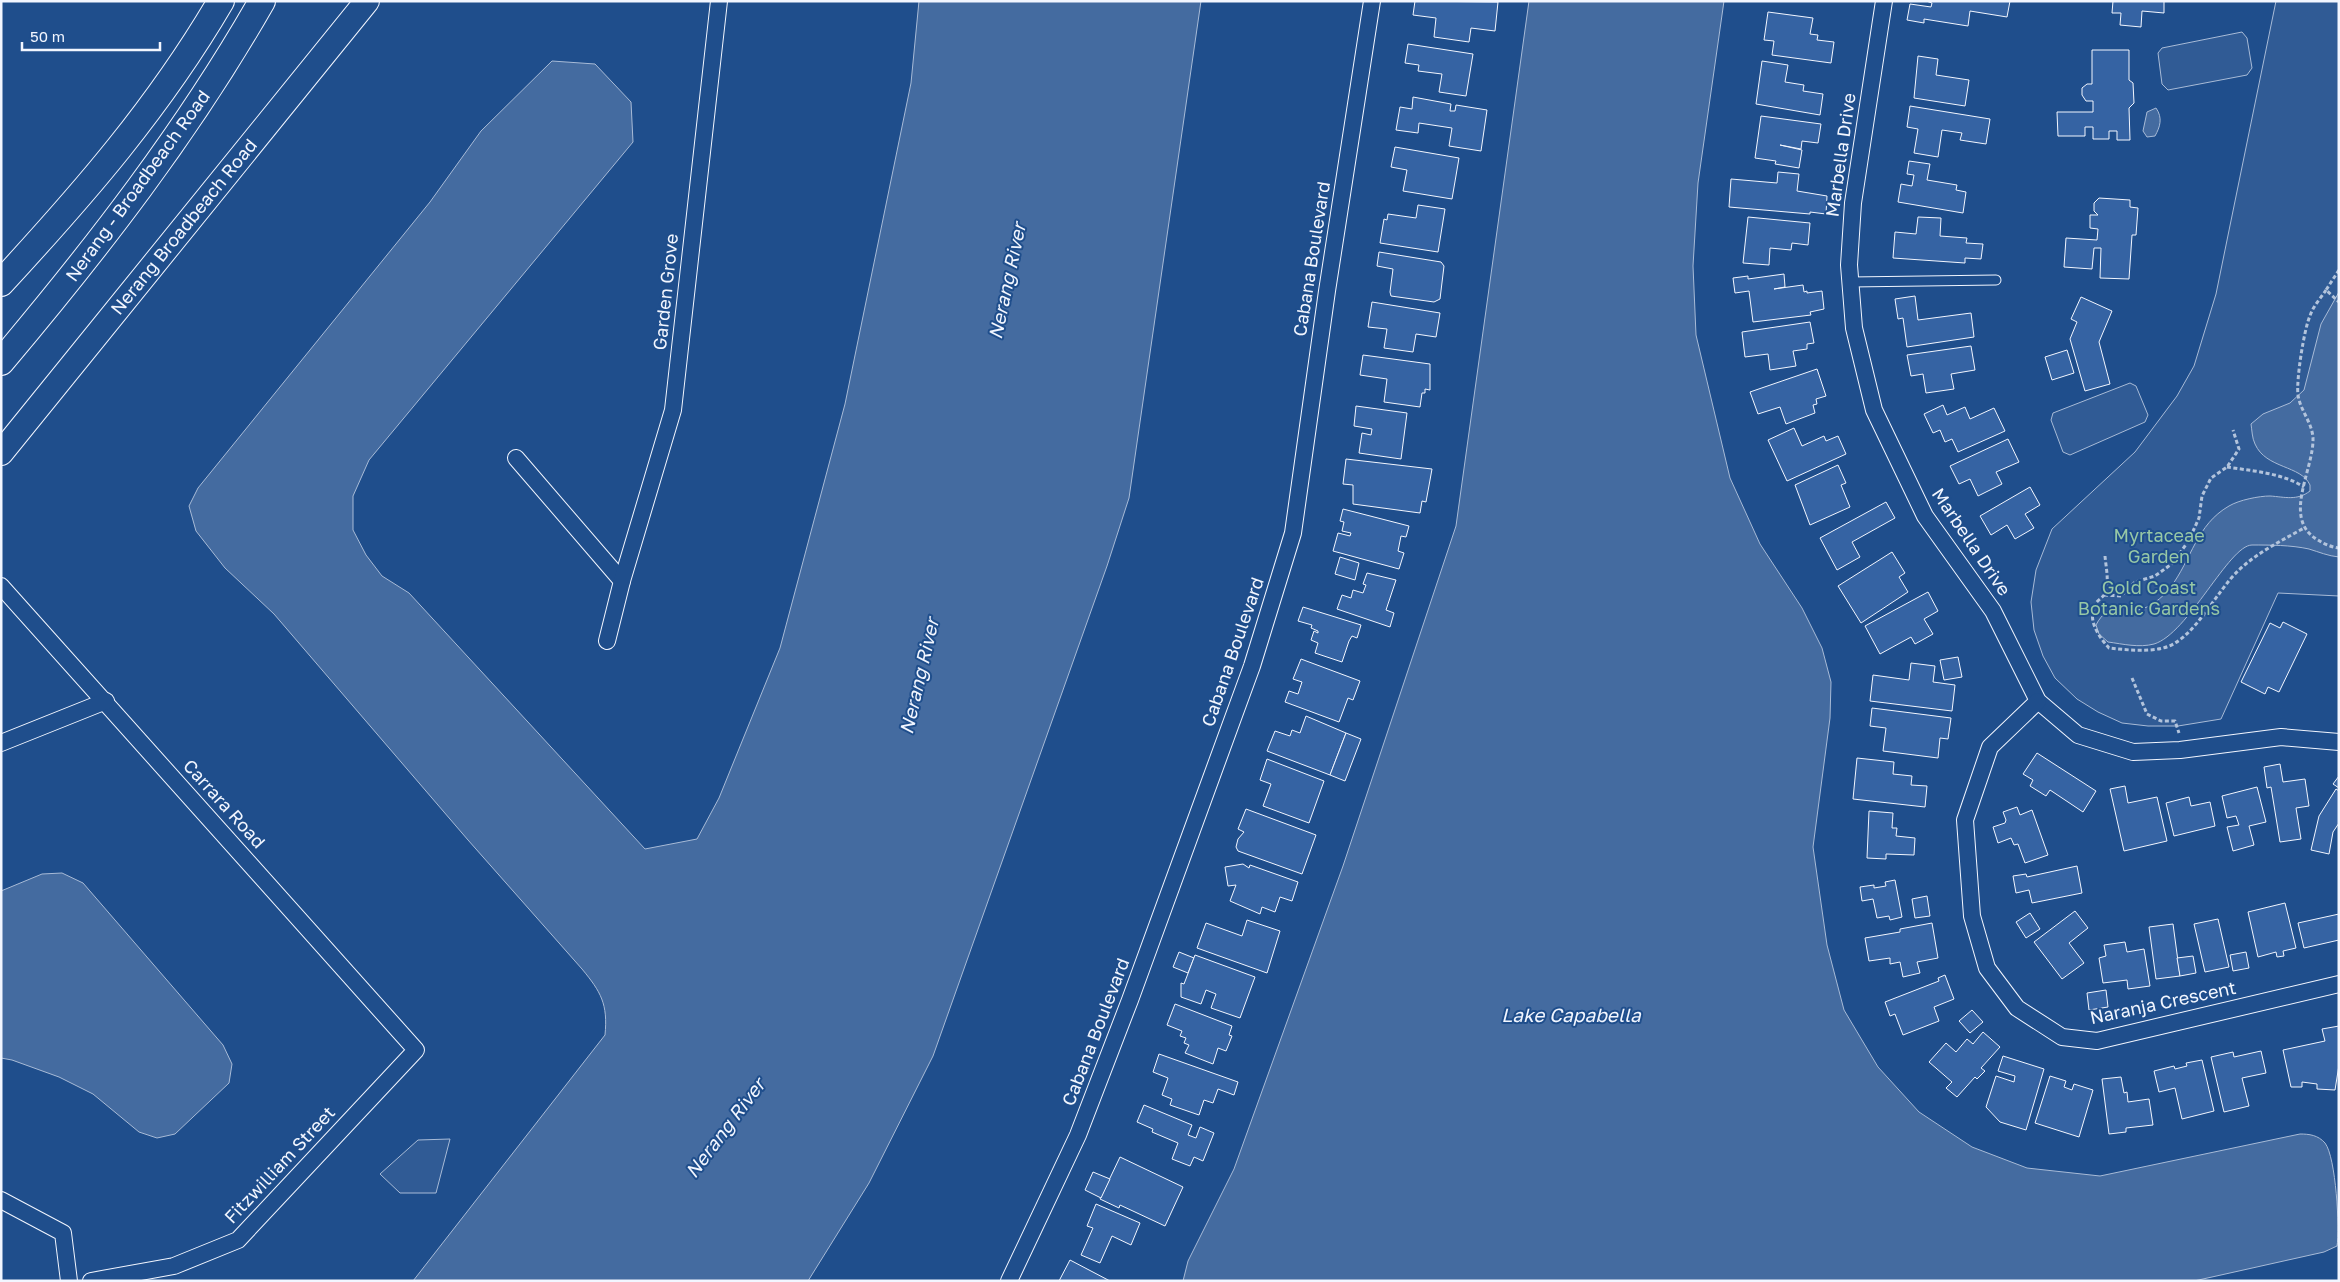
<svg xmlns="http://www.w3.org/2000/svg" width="2340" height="1282" viewBox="0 0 2340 1282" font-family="'Golos Text',sans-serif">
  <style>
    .built { fill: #305b95; stroke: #a8bbd7 }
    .water { fill: #446ba0; stroke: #a8bbd7 }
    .building { fill: #3563a3; stroke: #f2f6ff }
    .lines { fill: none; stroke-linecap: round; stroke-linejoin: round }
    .lane-casing { stroke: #f2f6ff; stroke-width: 11 }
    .street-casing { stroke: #f2f6ff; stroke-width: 18 }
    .secondary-casing { stroke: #f2f6ff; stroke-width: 26 }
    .primary-casing { stroke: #f2f6ff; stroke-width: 28 }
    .path { stroke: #b3c4dc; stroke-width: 3; stroke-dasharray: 4 2.5; stroke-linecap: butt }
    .lane { stroke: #1f4e8c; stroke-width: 9 }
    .street { stroke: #1f4e8c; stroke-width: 16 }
    .secondary { stroke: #1f4e8c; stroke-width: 24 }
    .primary { stroke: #1f4e8c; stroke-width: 26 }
    .labels { text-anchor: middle; stroke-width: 4; stroke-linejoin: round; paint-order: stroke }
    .street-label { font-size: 18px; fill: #f2f6ff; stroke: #1f4e8c }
    .park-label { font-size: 18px; fill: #97c8a6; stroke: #1f4e8c }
    .water-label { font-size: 19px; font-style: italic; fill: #f2f6ff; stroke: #1f4e8c }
  </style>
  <rect width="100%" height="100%" fill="#1f4e8c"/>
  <g class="built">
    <polygon points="2276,1 2339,1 2339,596 2278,593 2221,719 2178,726 2148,726 2122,723 2098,712 2077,699 2055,678 2043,656 2034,630 2031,602 2036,570 2052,529 2135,452 2177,396 2194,366 2216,294"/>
    <polygon points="2242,32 2247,38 2252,68 2247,75 2168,90 2162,84 2158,53 2162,48"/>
    <polygon points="2130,383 2136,386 2148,415 2145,422 2070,455 2063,452 2051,420 2053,413"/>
    <polygon points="450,1139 436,1193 400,1193 380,1174 418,1140"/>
  </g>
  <g class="water">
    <path d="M919 1H1201L1129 498 1107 566 933 1056 869 1183 808 1281H413L605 1035C608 1004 601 992 582 969L468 840 274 614 225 568 196 531 189 506 198 488 430 202 481 131 552 61 595 64 631 102 633 142 369 460 353 496V530L366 555 382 576 409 593 645 849 697 839 719 798 780 648 845 404 911 83Z"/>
    <path d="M1529 1H1724L1698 183 1693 266 1696 335 1730 478 1760 544 1802 608 1822 648 1831 682 1830 718 1813 847 1827 945 1844 1010 1878 1067 1919 1112 1972 1147 2027 1168 2100 1176 2300 1134C2309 1134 2318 1135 2325 1143 2336 1157 2340 1230 2337 1246L2324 1252 2194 1281H1183L1188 1261 1234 1169 1343 866 1456 526Z"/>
    <path d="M2156 108C2163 118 2160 127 2155 136L2147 137 2143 131 2147 112Z"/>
    <path d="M2339 292V557C2328 556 2319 552 2309 549 2291 545 2270 545 2252 545 2229 545 2188 634 2154 644 2139 648 2123 644 2108 642L2099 634 2096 625C2102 613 2111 607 2125 607L2130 615C2136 609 2140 610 2147 607 2154 604 2166 594 2170 588 2192 559 2196 525 2229 506 2239 500 2259 496 2270 496 2285 497 2297 501 2310 491V485C2301 465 2266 469 2255 444 2252 438 2252 430 2251 424L2263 414 2290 403 2304 390 2321 324Z"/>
    <polygon points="62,873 83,883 223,1045 232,1064 229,1083 175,1134 157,1138 139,1132 93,1094 59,1077 12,1060 1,1058 1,891 42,874"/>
  </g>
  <g class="building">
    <polygon points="1415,1 1498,2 1495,31 1471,28 1469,42 1434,37 1436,18 1413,15"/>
    <polygon points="2010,1 2007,17 1970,11 1968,26 1924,19 1924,23 1907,20 1910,4 1931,7 1932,3 1926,1"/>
    <polygon points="2113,1 2164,1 2164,13 2142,11 2141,27 2120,25 2121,13 2112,13"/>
    <polygon points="1768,12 1813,18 1810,34 1818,35 1817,40 1834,42 1831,63 1772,55 1774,41 1764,40"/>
    <polygon points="1408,44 1473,54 1466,96 1439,92 1442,74 1418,71 1419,65 1405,63"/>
    <polygon points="2092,50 2129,50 2129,80 2133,83 2134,103 2129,108 2130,140 2117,140 2117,131 2109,131 2109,139 2093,139 2093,127 2085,127 2085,136 2058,136 2057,112 2093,112 2093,101 2086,101 2082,95 2082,88 2087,84 2092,84"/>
    <polygon points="1918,56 1938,59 1936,75 1969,80 1965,106 1914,98"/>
    <polygon points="1762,61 1788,65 1785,82 1804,85 1803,91 1823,94 1820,115 1756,104"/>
    <polygon points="1413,97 1451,104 1450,111 1455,111 1456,105 1487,110 1481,151 1449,146 1452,128 1419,123 1418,133 1396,130 1400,107 1412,109"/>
    <polygon points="1910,106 1990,119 1986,144 1960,140 1962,133 1942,130 1938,157 1914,153 1918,129 1907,127"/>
    <polygon points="1761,116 1821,124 1818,143 1802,141 1801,149 1780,145 1802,150 1799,168 1775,164 1776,161 1755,158"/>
    <polygon points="1395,147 1459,158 1452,199 1403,191 1407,170 1391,167"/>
    <polygon points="1909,161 1930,164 1927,180 1957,185 1956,190 1966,192 1963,213 1898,202 1901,184 1912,186 1914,175 1907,174"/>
    <polygon points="1778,172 1799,174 1797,191 1827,196 1826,214 1810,212 1810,214 1729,207 1731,179 1777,183"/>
    <polygon points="2099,198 2130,200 2130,207 2138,208 2136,235 2132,235 2129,279 2100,278 2101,248 2094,248 2092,269 2064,267 2066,238 2097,240 2098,229 2090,228 2090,215 2098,215 2094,211 2094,203"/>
    <polygon points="1418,205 1445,209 1438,252 1380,243 1384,219 1387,220 1388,214 1416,218"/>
    <polygon points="1748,217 1810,223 1808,245 1792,243 1791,250 1770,248 1769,265 1743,263"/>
    <polygon points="1918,217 1941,218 1940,236 1967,238 1966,243 1983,244 1981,259 1965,258 1965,263 1893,258 1895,232 1916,234"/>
    <polygon points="1379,252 1441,262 1444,266 1440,299 1434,302 1391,296 1390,292 1393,269 1377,266"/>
    <polygon points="1784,274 1785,287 1774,289 1803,285 1804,292 1807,291 1807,293 1822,291 1824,309 1810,312 1811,315 1753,322 1749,291 1735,293 1733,278 1748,276 1748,279"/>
    <polygon points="1915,296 1918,320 1971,313 1974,337 1907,347 1903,318 1898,319 1895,299"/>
    <polygon points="2081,297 2112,311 2099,342 2110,384 2085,391 2070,339 2077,322 2071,319"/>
    <polygon points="1372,302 1440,313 1436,337 1416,334 1413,352 1384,348 1387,329 1368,327"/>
    <polygon points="1810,322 1814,343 1807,344 1807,349 1793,351 1796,366 1770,370 1768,354 1745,357 1742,332"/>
    <polygon points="1971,346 1975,370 1951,374 1954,389 1926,393 1923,374 1911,376 1907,355"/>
    <polygon points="2067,350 2074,373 2052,380 2045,357"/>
    <polygon points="1363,355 1430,364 1430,390 1425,389 1425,393 1422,393 1420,407 1384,402 1387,379 1360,375"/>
    <polygon points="1817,369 1826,396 1816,399 1817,404 1813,405 1815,413 1786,424 1780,407 1758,414 1750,392"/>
    <polygon points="1943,405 1947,415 1965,407 1970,419 1994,408 2005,431 1958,452 1952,439 1945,442 1940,430 1933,433 1924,414"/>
    <polygon points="1356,406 1407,413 1401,459 1359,453 1362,433 1371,435 1372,429 1354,426"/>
    <polygon points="1794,428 1802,446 1824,436 1826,441 1838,436 1846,454 1787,481 1768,440"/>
    <polygon points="2008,439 2019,462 1996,472 2002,484 1978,496 1970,479 1959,484 1950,466"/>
    <polygon points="1346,459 1432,469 1426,502 1422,501 1420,513 1353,504 1353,485 1343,484"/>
    <polygon points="1838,465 1846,483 1841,485 1850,507 1810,525 1795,485"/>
    <polygon points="2030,487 2040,505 2025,514 2034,528 2015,539 2007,525 1991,535 1980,516"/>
    <polygon points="1886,502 1895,518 1852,542 1860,557 1837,570 1820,538"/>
    <polygon points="1343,509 1409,526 1406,537 1401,536 1398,551 1404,553 1399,569 1333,551 1338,533 1350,536 1351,533 1342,531 1344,522 1340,521"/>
    <polygon points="1892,552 1905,573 1899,577 1908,592 1861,623 1838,586"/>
    <polygon points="1340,557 1359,563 1355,580 1335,574"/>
    <polygon points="1367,573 1396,580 1386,610 1394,613 1390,627 1337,609 1342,595 1351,598 1353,590 1363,593 1366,585 1363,584"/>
    <polygon points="1928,592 1938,611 1924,619 1933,634 1915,644 1911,637 1880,654 1865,626"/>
    <polygon points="1303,607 1361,625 1357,638 1352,636 1349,641 1342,662 1315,653 1318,643 1311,640 1314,631 1318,633 1318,631 1311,628 1312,625 1298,621"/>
    <polygon points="2283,622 2307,634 2279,692 2268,687 2265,694 2241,682 2270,623 2280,628"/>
    <polygon points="1958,657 1962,677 1944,680 1940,660"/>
    <polygon points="1301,659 1360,681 1353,700 1348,698 1339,722 1285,702 1289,691 1298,694 1302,682 1293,679"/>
    <polygon points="1911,663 1935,666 1933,682 1955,685 1952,711 1870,701 1873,675 1909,680"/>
    <polygon points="1872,708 1951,718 1948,739 1940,738 1938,758 1883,751 1886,728 1870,726"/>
    <polygon points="1306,716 1346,733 1330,775 1267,751 1275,731 1290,736 1292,730 1300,733"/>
    <polygon points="1346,733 1361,739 1345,781 1330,775"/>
    <polygon points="2037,753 2096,791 2083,812 2050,790 2046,796 2030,786 2033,780 2023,774"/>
    <polygon points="1857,758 1894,762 1893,774 1912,776 1911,785 1927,786 1925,807 1853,799"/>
    <polygon points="1267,759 1324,781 1309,823 1263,806 1271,784 1260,780"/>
    <polygon points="2280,764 2283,782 2305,779 2309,806 2296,808 2301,839 2280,842 2271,787 2267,788 2264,767"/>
    <polygon points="2339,776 2339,788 2333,784"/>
    <polygon points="2125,786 2128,803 2157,797 2167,841 2124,851 2110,789"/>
    <polygon points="2257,787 2266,822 2249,826 2254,845 2233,851 2227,827 2239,825 2236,816 2227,818 2222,796"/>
    <polygon points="2336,789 2339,791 2339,823 2333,832 2329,854 2311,850 2319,816"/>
    <polygon points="2189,797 2191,806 2210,802 2215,826 2174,836 2166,803"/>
    <polygon points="2017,807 2020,815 2032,810 2048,855 2025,863 2018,844 2014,845 2011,838 1998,843 1993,827 2005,823 2006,820 2003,812"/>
    <polygon points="1246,809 1316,835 1302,874 1238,851 1236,847 1238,839 1244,832 1238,829"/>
    <polygon points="1869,811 1893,813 1892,828 1897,828 1896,836 1915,838 1914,855 1886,854 1886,859 1867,858"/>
    <polygon points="1243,864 1249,868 1250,865 1298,882 1292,901 1280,897 1275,912 1262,907 1260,914 1230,901 1236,885 1228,886 1225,867"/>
    <polygon points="2077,866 2082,893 2032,903 2029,890 2016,893 2013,876 2026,874 2027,877"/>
    <polygon points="1895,880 1902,917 1890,920 1889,916 1877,918 1873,899 1862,901 1860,887 1874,885 1874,888 1886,886 1885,882"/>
    <polygon points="1927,896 1930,916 1915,918 1912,899"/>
    <polygon points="2285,903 2296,948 2283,951 2284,956 2277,957 2276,952 2258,957 2248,912"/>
    <polygon points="2075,911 2088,928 2069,943 2084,963 2062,979 2034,942"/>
    <polygon points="2030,913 2040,929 2026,938 2016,922"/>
    <polygon points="2339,914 2339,940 2304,948 2298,923"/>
    <polygon points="2218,919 2229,967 2205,972 2194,924"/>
    <polygon points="1247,920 1280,931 1267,973 1197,948 1206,923 1242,936"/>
    <polygon points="1932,923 1938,958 1917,962 1920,973 1903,977 1900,962 1890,964 1890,958 1869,961 1865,938 1900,932 1900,929"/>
    <polygon points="2173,924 2180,976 2156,979 2149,927"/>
    <polygon points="2125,942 2127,952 2144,949 2150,986 2128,989 2127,980 2103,983 2099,958 2106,956 2104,945"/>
    <polygon points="1179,952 1194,958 1188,973 1173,967"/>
    <polygon points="2246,952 2249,968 2233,971 2230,955"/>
    <polygon points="1195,955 1255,977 1240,1018 1211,1008 1216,994 1206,990 1201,1004 1181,997 1181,983 1184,984"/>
    <polygon points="2193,956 2196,973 2180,976 2177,958"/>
    <polygon points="1945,975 1954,999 1934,1007 1939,1021 1903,1035 1895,1014 1890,1016 1885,1002 1939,981 1938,978"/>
    <polygon points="2106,990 2108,1007 2089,1010 2087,993"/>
    <polygon points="1175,1004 1232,1026 1229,1035 1232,1036 1226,1051 1218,1048 1213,1064 1185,1053 1189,1045 1184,1043 1186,1038 1180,1036 1182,1031 1167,1025"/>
    <polygon points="1972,1010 1983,1022 1970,1033 1959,1021"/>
    <polygon points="2339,1026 2339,1065 2335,1090 2317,1089 2317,1084 2302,1082 2302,1087 2291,1087 2283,1050 2325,1041 2322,1029"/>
    <polygon points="1983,1032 2000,1047 1981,1068 1985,1071 1977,1079 1975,1077 1957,1097 1946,1088 1952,1082 1929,1062 1946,1043 1956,1052 1967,1039 1973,1044"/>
    <polygon points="2261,1051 2266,1073 2242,1078 2249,1106 2224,1112 2211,1057 2233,1052 2234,1057"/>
    <polygon points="1159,1054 1238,1082 1234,1095 1218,1089 1213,1103 1204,1100 1199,1115 1170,1105 1172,1099 1162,1095 1168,1078 1153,1072"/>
    <polygon points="2003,1056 2044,1069 2026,1130 2000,1122 1986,1107 1996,1076 2014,1082 2015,1076 1998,1071"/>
    <polygon points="2202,1060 2214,1111 2182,1119 2175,1088 2159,1092 2154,1071 2174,1066 2175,1069 2187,1066 2186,1063"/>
    <polygon points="2050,1076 2066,1081 2064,1087 2072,1090 2074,1084 2093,1090 2079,1137 2035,1123"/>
    <polygon points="2121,1077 2124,1093 2127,1092 2128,1102 2149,1099 2153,1125 2126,1128 2126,1132 2109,1134 2102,1079"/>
    <polygon points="1144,1105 1192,1125 1188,1135 1196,1138 1200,1127 1214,1133 1203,1161 1194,1157 1190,1166 1172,1159 1178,1143 1152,1132 1153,1129 1137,1122"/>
    <polygon points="1120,1157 1183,1187 1165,1226 1120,1205 1119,1208 1100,1199"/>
    <polygon points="1093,1172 1110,1179 1101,1198 1085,1190"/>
    <polygon points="1096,1204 1140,1223 1131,1245 1112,1236 1100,1263 1081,1255 1093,1228 1087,1226"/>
    <polygon points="1070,1260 1110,1281 1059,1281"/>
  </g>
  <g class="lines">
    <g class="lane-casing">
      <polyline id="lane" points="1851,282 1996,280"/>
    </g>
    <g class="street-casing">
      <g id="street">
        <polyline points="1884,1 1853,203 1849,265 1854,328 1874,410 1925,516 1993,611 2038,701 2078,735 2133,752 2180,750 2281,737 2339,742"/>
        <polyline points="516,458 622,581"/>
        <polyline points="1,586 416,1050 238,1240 174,1266 91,1281"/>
        <polyline points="607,641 622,581 673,410 719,1"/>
        <polyline points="2038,701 1990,747 1965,820 1972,916 1987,968 2017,1008 2062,1037 2097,1041 2339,984"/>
        <polyline points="1,743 106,701"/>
        <polyline points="1,1200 63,1233 69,1281"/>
        <polyline points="1009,1281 1078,1135 1130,1000 1252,666 1293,533 1327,291 1372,1"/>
      </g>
    </g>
    <g class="secondary-casing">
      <polyline id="secondary" points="1,453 367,1"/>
    </g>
    <g class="primary-casing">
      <g id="primary">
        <path d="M1 283C84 193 159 107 221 1"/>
        <path d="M1 362C97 248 188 131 262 1"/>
      </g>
    </g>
    <g class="path">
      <polyline points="2339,270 2326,290 2339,302"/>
      <path d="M2326 290C2321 298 2313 306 2310 316 2304 329 2296 381 2298 395 2300 410 2312 422 2313 438 2314 470 2281 519 2318 540 2324 544 2331 547 2339 548"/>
      <path d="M2227 467C2253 471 2282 473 2304 487"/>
      <path d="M2105 556C2106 568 2110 584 2104 595 2102 598 2098 600 2096 603 2086 619 2099 637 2109 648 2127 650 2146 652 2163 648 2194 641 2216 591 2239 570 2258 552 2281 541 2304 528"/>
      <polyline points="2104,595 2121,596 2135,582 2155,576 2173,563 2189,540 2199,518 2202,496 2211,478 2227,467 2239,449 2233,430"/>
      <polyline points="2132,678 2147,714 2161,721 2175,721 2179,733"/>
    </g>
    <use href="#lane" class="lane"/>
    <use href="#street" class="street"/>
    <use href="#secondary" class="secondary"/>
    <use href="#primary" class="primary"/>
  </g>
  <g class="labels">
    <g class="street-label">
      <text transform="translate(1841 155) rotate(-82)" y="6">Marbella Drive</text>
      <text transform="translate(138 186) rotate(-54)" y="6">Nerang - Broadbeach Road</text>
      <text transform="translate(184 227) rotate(-51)" y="6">Nerang Broadbeach Road</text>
      <text transform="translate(1312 259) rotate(-81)" y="6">Cabana Boulevard</text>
      <text transform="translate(666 292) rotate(-84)" y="6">Garden Grove</text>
      <text transform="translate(1971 542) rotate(56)" y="6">Marbella Drive</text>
      <text transform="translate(1233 652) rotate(-71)" y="6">Cabana Boulevard</text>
      <text transform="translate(224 804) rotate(48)" y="6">Carrara Road</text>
      <text transform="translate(2163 1003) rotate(-12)" y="6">Naranja Crescent</text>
      <text transform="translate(1096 1032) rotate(-69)" y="6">Cabana Boulevard</text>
      <text transform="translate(280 1165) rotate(-47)" y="6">Fitzwilliam Street</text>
    </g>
    <g class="park-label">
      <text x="2159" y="542">Myrtaceae<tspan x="2159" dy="21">Garden</tspan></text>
      <text x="2149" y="594">Gold Coast<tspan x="2149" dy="21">Botanic Gardens</tspan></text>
    </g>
    <g class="water-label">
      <text transform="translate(1007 281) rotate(-78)" y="7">Nerang River</text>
      <text transform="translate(919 676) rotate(-77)" y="7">Nerang River</text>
      <text x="1571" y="1022">Lake Capabella</text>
      <text transform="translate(725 1128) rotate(-53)" y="7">Nerang River</text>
    </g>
  </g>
  <rect width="2340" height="1282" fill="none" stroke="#f2f6ff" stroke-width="5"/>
  <path d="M22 42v8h138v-8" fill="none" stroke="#f2f6ff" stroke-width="2.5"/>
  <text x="30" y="42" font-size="15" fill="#f2f6ff" stroke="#1f4e8c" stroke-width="4" paint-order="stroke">50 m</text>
</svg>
